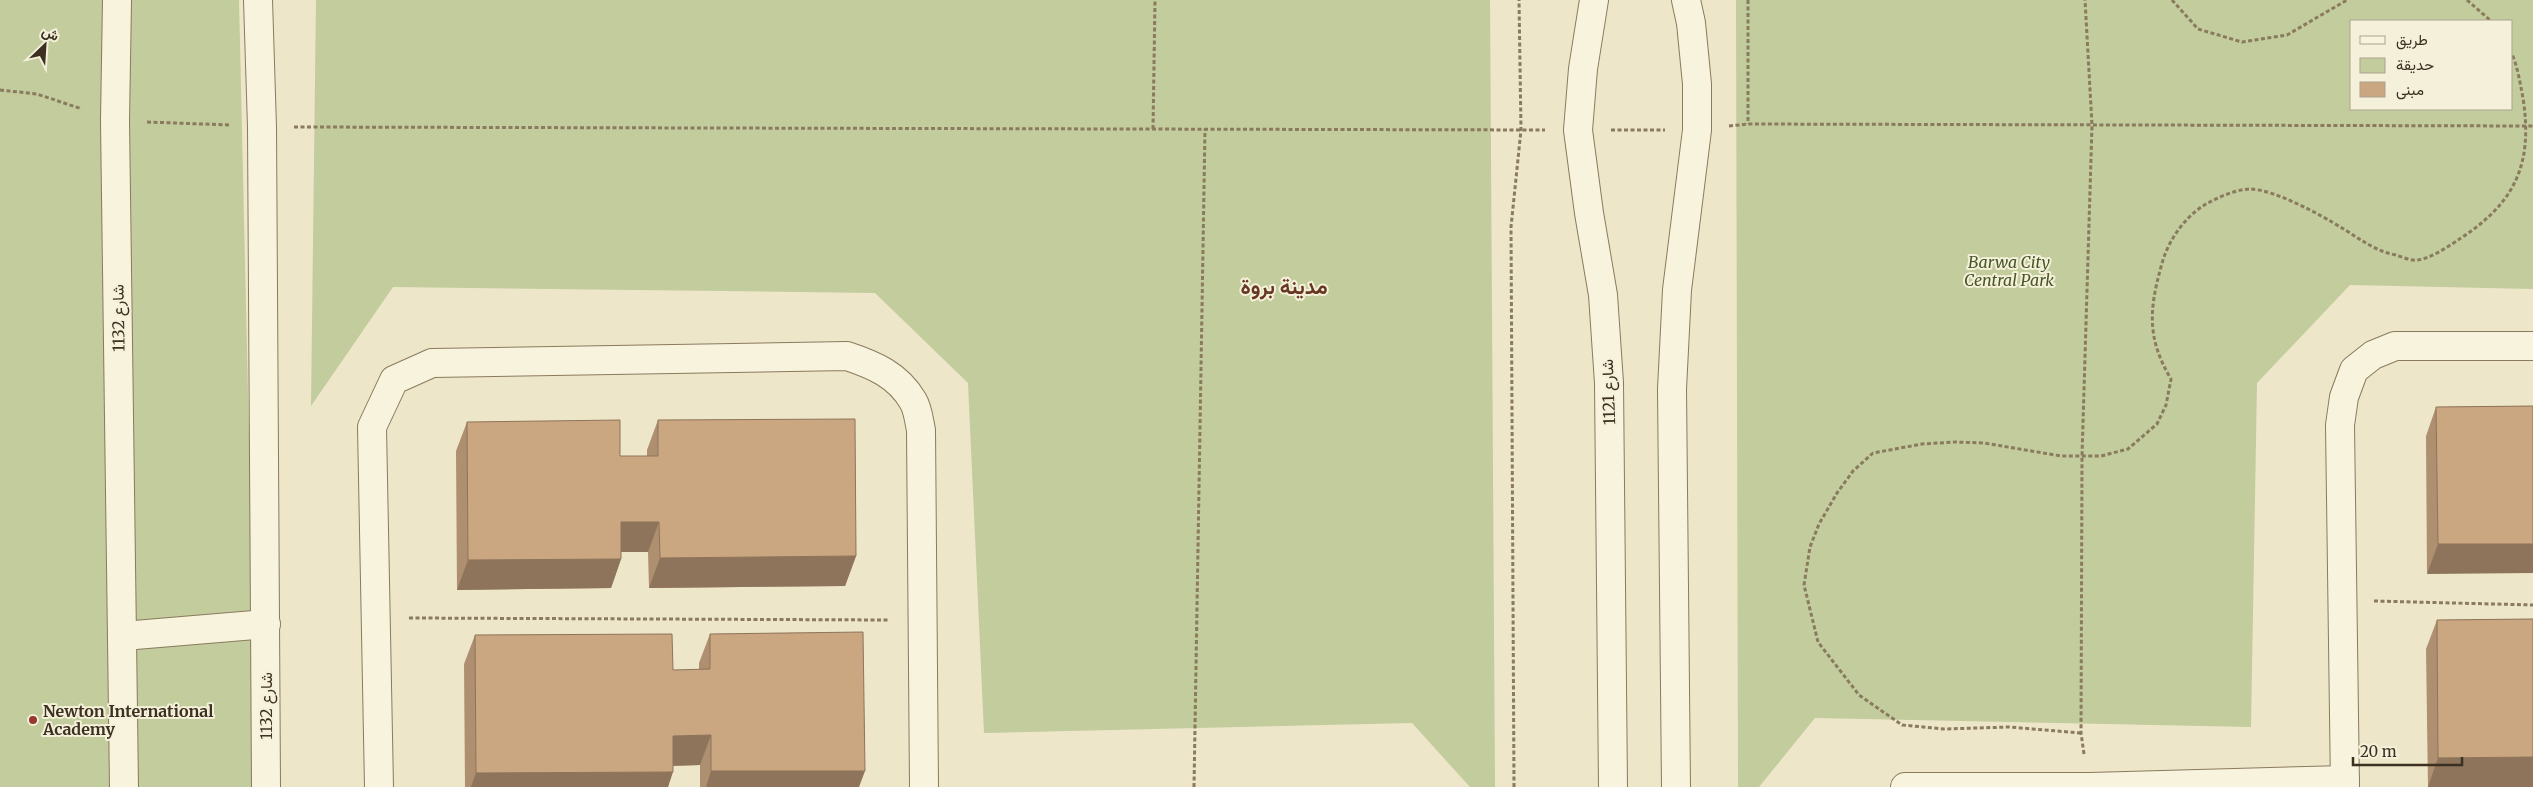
<svg xmlns="http://www.w3.org/2000/svg" width="2533" height="787" viewBox="0 0 2533 787" font-family="Merriweather,Vazirmatn,serif">
  <style>
    .green { fill: #c2cc9d; fill-rule: evenodd }
    .lines { fill: none; stroke-linecap: round; stroke-linejoin: round }
    .minor-casing { stroke: #8a7a5e; stroke-width: 30 }
    .tertiary-casing { stroke: #8a7a5e; stroke-width: 30 }
    .path { stroke: #8a7a5e; stroke-width: 3; stroke-dasharray: 4 2.5; stroke-linecap: butt }
    .minor { stroke: #f8f3dd; stroke-width: 28 }
    .tertiary { stroke: #f8f3dd; stroke-width: 28 }
    .wall { fill: #ae8f6f }
    .shaded-wall { fill: #8d745a }
    .building { fill: #caa681; stroke: #8d745a }
    .poi-dot { fill: #973930; stroke: #f5f0d9; stroke-width: 2 }
    .labels { text-anchor: middle; stroke-width: 4; stroke-linejoin: round; paint-order: stroke }
    .park-label { font-size: 16px; font-style: italic; fill: #475728; stroke: #f5f0d9 }
    .street-label { font-size: 16px; fill: #3b3021; stroke: #f5f0d9 }
    .poi-label { font-size: 16px; font-weight: bold; fill: #3b3021; stroke: #f5f0d9; text-anchor: start }
    .district-label { font-size: 21px; font-weight: bold; fill: #663722; stroke: #f5f0d9 }
  </style>
  <rect width="100%" height="100%" fill="#eee6c9"/>
  <g class="green">
    <polygon points="0,0 239,0 257,787 0,787"/>
    <polygon points="316,0 1490,0 1495,787 1470,787 1412,723 984,733 968,383 875,293 393,287 311,406"/>
    <path d="M1736 0H2533V289L2350 285 2257 383 2251 727 1815 718 1759 787H1738ZM2352 21H2512V109H2352Z"/>
  </g>
  <g class="lines">
    <g class="minor-casing">
      <g id="minor">
        <polyline points="117,0 115,121 124,787"/>
        <polyline points="258,0 262,127 266,787"/>
        <polyline points="123,636 266,624"/>
        <path d="M379 787 372 427 394 380 432 363 847 356C874 365 898 375 913 401 918 409 919 421 921 430L924 787"/>
        <polyline points="1905,787 2090,787 2345,780"/>
        <polyline points="2345,787 2340,425 2344,397 2354,370 2373,355 2395,346 2533,346"/>
      </g>
    </g>
    <g class="tertiary-casing">
      <g id="tertiary">
        <polyline points="1594,0 1583,69 1578,130 1589,213 1603,295 1609,383 1613,787"/>
        <polyline points="1676,787 1672,389 1677,290 1697,130 1697,84 1691,23 1686,0"/>
      </g>
    </g>
    <g class="path">
      <polyline points="1748,0 1748,124"/>
      <polyline points="2172,0 2198,29 2242,42 2287,35 2347,0"/>
      <polyline points="2467,0 2491,21"/>
      <polyline points="0,90 37,94 82,109"/>
      <polyline points="147,122 230,125"/>
      <polyline points="1729,126 1748,124 2533,126"/>
      <polyline points="294,127 1545,130"/>
      <polyline points="1153,129 1155,0"/>
      <polyline points="1611,130 1665,130"/>
      <polyline points="2374,601 2533,605"/>
      <polyline points="409,618 890,620"/>
      <path d="M2081 733 2009 727 1944 729 1902 725 1859 695 1818 642 1804 585 1810 547 1819 524 1837 493 1853 471 1873 453 1922 444 1955 442 1984 443 2061 456H2101L2128 449 2157 424 2166 405 2171 379C2147 339 2149 310 2161 267 2167 242 2184 217 2206 204 2219 197 2234 190 2249 189 2274 189 2321 215 2342 228 2360 239 2375 251 2396 255 2402 257 2411 261 2418 260 2432 258 2449 246 2461 238 2516 202 2533 163 2523 98 2520 83 2518 68 2512 54"/>
      <polyline points="2084,754 2081,733 2082,456 2092,125 2085,0"/>
      <polyline points="1194,787 1205,129"/>
      <polyline points="1514,787 1511,227 1521,130 1519,0"/>
    </g>
    <use href="#minor" class="minor"/>
    <use href="#tertiary" class="tertiary"/>
  </g>
  <g class="wall">
    <polygon points="2533,406 2427,574 2426,436 2436,407"/>
    <polygon points="658,420 856,556 845,586 649,588 648,552 621,552 621,559 611,588 457,590 456,451 467,422 620,456 647,456 647,450"/>
    <polygon points="2533,619 2533,787 2428,787 2426,649 2437,620"/>
    <polygon points="710,634 859,787 700,787 700,765 673,766 668,787 465,787 464,664 475,635 673,670 699,670 699,663"/>
  </g>
  <g class="shaded-wall">
    <polygon points="621,522 659,522 648,552 610,552"/>
    <polygon points="2438,544 2533,544 2533,573 2427,574"/>
    <polygon points="856,556 845,586 649,588 660,558"/>
    <polygon points="621,559 611,588 457,590 468,560"/>
    <polygon points="711,735 700,765 662,766 673,736"/>
    <polygon points="2533,757 2533,787 2428,787 2438,758"/>
    <polygon points="711,771 865,771 859,787 706,787"/>
    <polygon points="673,772 668,787 471,787 476,773"/>
  </g>
  <g class="building">
    <polygon points="2533,406 2533,544 2438,544 2436,407"/>
    <polygon points="855,419 856,556 660,558 659,522 621,522 621,559 468,560 467,422 620,420 620,456 658,456 658,420"/>
    <polygon points="2533,619 2533,757 2438,758 2437,620"/>
    <polygon points="863,632 865,771 711,771 711,735 673,736 673,772 476,773 475,635 672,634 673,670 710,669 710,634"/>
  </g>
  <circle class="poi-dot" cx="33" cy="720" r="5"/>
  <g class="labels">
    <g class="park-label">
      <text x="2009" y="268">Barwa City<tspan x="2009" dy="18">Central Park</tspan></text>
    </g>
    <g class="street-label">
      <text transform="translate(118 318) rotate(-91)" y="6">شارع 1132</text>
      <text transform="translate(1608 392) rotate(-92)" y="6">شارع 1121</text>
      <text transform="translate(266 706) rotate(-90)" y="6">شارع 1132</text>
    </g>
    <g class="poi-label">
      <text x="43" y="717">Newton International<tspan x="43" dy="18">Academy</tspan></text>
    </g>
    <g class="district-label">
      <text x="1284" y="294">مدينة بروة</text>
    </g>
  </g>
  <rect x="2350" y="20" width="162" height="90" fill="#f5f0d9" stroke="#aba38f"/>
  <rect x="2360" y="36" width="25" height="8" fill="#f8f3dd" stroke="#aba38f"/>
  <text x="2396" y="45" font-size="15" fill="#3b3021">طريق</text>
  <rect x="2360" y="58" width="25" height="15" fill="#c2cc9d" stroke="#aba38f"/>
  <text x="2396" y="70" font-size="15" fill="#3b3021">حديقة</text>
  <rect x="2360" y="82" width="25" height="15" fill="#caa681" stroke="#aba38f"/>
  <text x="2396" y="95" font-size="15" fill="#3b3021">مبنى</text>
  <g transform="translate(45 45) rotate(25)" stroke="#f5f0d9" stroke-width="4" paint-order="stroke">
  <path d="M0-4L9 19L0 12L-9 19Z" fill="#3b3021"/>
  <text y="-8" font-size="14" font-weight="bold" text-anchor="middle" fill="#3b3021">ش</text>
  </g>
  <path d="M2353 757v8h109v-8" fill="none" stroke="#3b3021" stroke-width="2.5"/>
  <text x="2360" y="757" font-size="15" fill="#3b3021" stroke="#f5f0d9" stroke-width="4" paint-order="stroke">20 m</text>
</svg>
